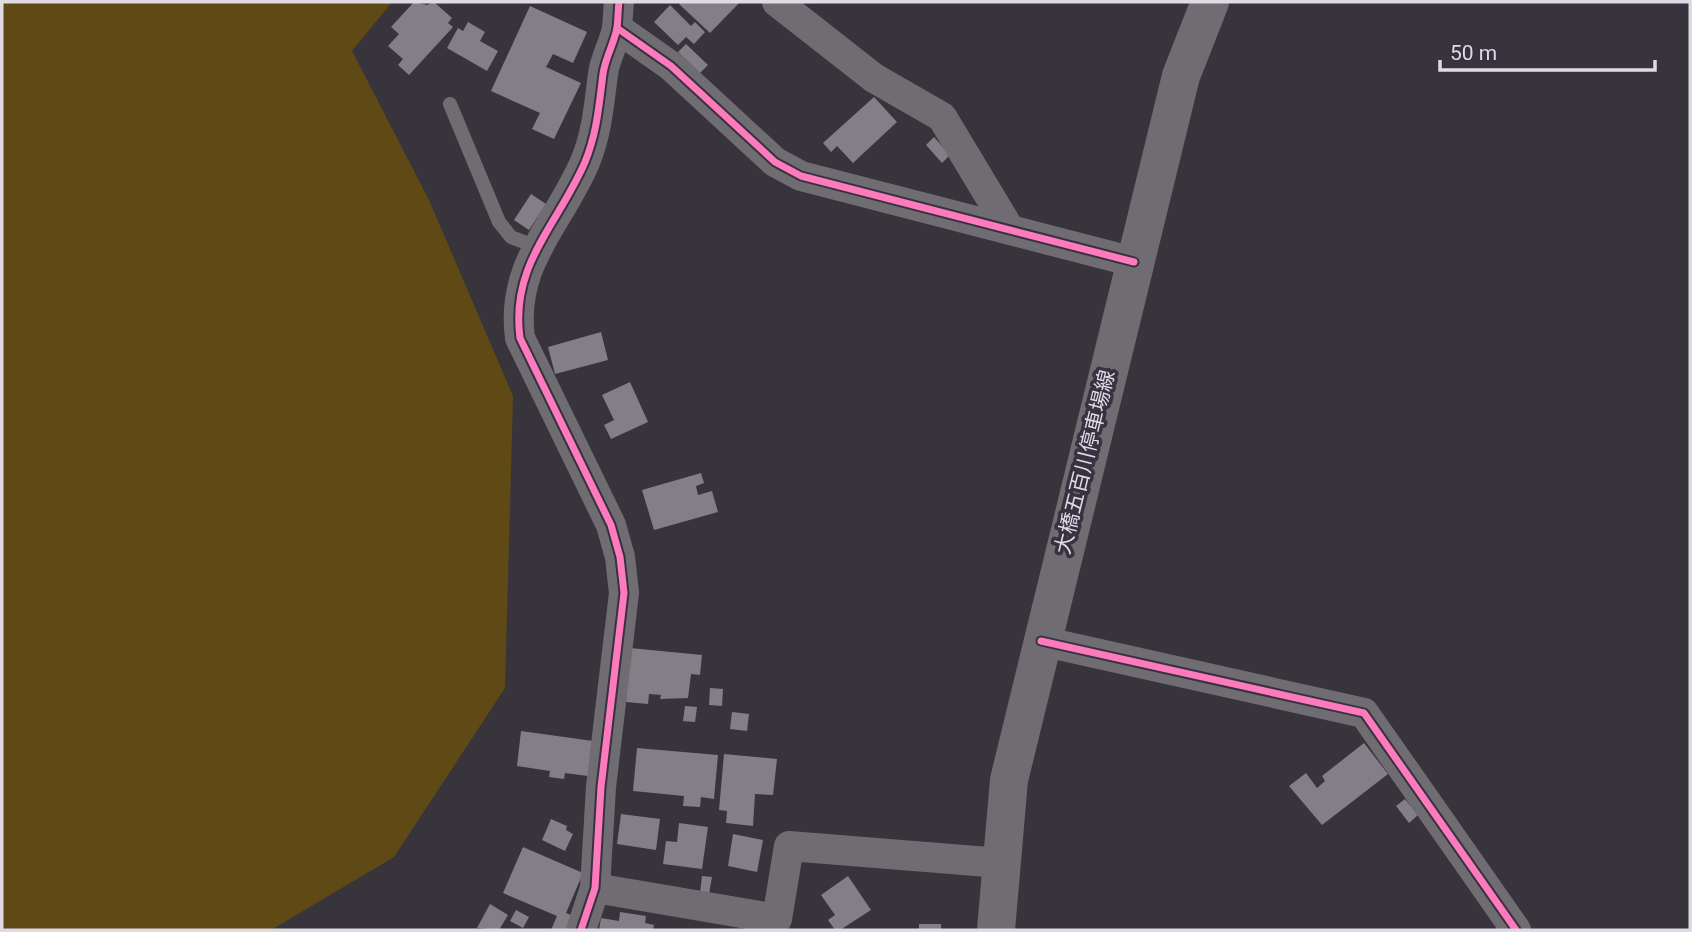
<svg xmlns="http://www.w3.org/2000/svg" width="1692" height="932" viewBox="0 0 1692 932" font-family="Roboto,'Noto Sans JP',sans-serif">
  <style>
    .green { fill: #5f4a15 }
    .building { fill: #827f86 }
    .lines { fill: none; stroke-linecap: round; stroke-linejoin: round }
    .lane { stroke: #6f6d72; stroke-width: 14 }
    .street { stroke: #6f6d72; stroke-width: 30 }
    .secondary { stroke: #6f6d72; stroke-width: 38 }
    .cycleway-casing { stroke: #383140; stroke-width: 11 }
    .cycleway { stroke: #fd7abc; stroke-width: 7 }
    .labels { text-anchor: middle; stroke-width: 7; stroke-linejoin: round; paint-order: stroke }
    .street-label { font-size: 21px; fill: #dfdbe4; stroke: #383140 }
  </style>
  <rect width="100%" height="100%" fill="#38343c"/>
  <polygon class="green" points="2,2 392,2 352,51 429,200 513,396 505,688 394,857 271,930 2,930"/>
  <g class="building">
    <polygon points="414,2 427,5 434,2 452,18 448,23 453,27 409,75 398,65 403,59 388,46 399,34 391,27"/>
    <polygon points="681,2 740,2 710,33 679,4"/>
    <polygon points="670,5 691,26 695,22 705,32 694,44 686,37 678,45 654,22"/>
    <polygon points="530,6 587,32 573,63 553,54 546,67 581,83 554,139 532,129 540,113 491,91"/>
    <polygon points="468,22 485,32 480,41 498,51 487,71 447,48 458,28 463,31"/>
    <polygon points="686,44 708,65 700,73 678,52"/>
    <polygon points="874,97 897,122 853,163 837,146 831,152 823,143"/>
    <polygon points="934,137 950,155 942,163 926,145"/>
    <polygon points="531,194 546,204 529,230 514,220"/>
    <polygon points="601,332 608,360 555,374 548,347"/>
    <polygon points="630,382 648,422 611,439 604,425 614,420 602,395"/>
    <polygon points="701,473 704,483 696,486 698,495 712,491 718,512 654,530 642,490"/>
    <polygon points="630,648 702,655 700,675 691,674 688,698 660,699 661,695 649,694 648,704 626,702"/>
    <polygon points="710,688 723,689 722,706 709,705"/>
    <polygon points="685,706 697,707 695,722 683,721"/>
    <polygon points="732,712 749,714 747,731 730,729"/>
    <polygon points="521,731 593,741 588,776 565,773 564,779 549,777 550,771 517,766"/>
    <polygon points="1364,743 1388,774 1322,825 1289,786 1306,773 1317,788 1325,781 1322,776"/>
    <polygon points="637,748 718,755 714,799 701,797 700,807 683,806 684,796 633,791"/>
    <polygon points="724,754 777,759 773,795 755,794 753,826 726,823 727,811 719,810"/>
    <polygon points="1405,799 1418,815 1409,823 1396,806"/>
    <polygon points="621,814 660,819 656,850 617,844"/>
    <polygon points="551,819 567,826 566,830 573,834 565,851 542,840"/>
    <polygon points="679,823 708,827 702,869 663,864 666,841 677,842"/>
    <polygon points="733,834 763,840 757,872 728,866"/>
    <polygon points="523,847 583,873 566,913 576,917 570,930 551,930 557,916 503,893"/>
    <polygon points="702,876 712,877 709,894 700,893"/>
    <polygon points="848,876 871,910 840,930 835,930 828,920 835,915 821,895"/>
    <polygon points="490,904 508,915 499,930 477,928"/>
    <polygon points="516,910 529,917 523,928 510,921"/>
    <polygon points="620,912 646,916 645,923 654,925 653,930 599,930 601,918 619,921"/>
    <rect x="919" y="924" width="22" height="6"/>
  </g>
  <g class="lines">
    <polyline class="lane" points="450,104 499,222 511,237 537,247"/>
    <g class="street">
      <polyline points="777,2 874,78 942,117 1010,230"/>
      <polyline points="617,28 671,66 775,162 801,176 1134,262"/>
      <polyline points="1041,641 1364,713 1516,930"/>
      <polyline points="595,888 777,919 789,846 1001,863"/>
      <path d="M581 930 595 888 601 787 624 593 620 557 611 525 520 338C510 264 558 225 585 162 597 133 599 105 603 74 605 58 614 44 617 28 618 20 618 10 619 2"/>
    </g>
    <polyline class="secondary" points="996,930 1009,780 1181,76 1210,2"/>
    <g class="cycleway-casing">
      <g id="cycleway">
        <polyline points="617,28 671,66 775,162 801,176 1134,262"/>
        <polyline points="1041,641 1364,713 1516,930"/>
        <path d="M581 930 595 888 601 787 624 593 620 557 611 525 520 338C510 264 558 225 585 162 597 133 599 105 603 74 605 58 614 44 617 28 618 20 618 10 619 2"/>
      </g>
    </g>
    <use href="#cycleway" class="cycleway"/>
  </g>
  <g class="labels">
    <g class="street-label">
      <text transform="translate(1085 462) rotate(-76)" y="7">大橋五百川停車場線</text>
    </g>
  </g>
  <rect width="1692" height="932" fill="none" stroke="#dfdbe4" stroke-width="7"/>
  <path d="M1440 60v10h215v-10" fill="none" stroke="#dfdbe4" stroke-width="3.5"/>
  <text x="1450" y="60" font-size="21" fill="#dfdbe4" stroke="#383140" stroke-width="5" paint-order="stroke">50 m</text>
</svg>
